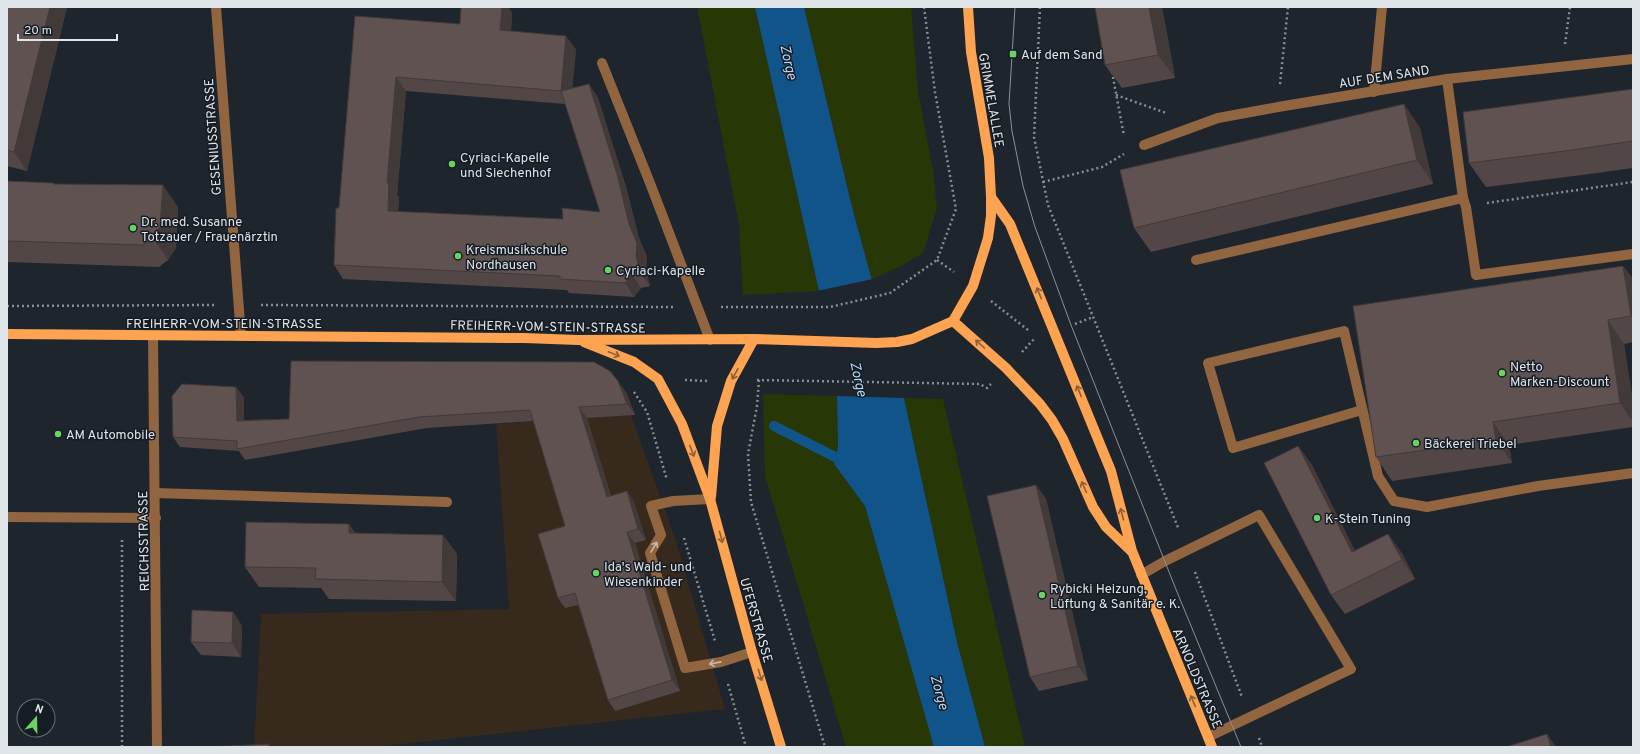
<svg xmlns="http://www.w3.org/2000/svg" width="1640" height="754" viewBox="0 0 1640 754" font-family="Overpass,sans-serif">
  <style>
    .education { fill: #37291c }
    .green { fill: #273705 }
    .water { fill: #11548a }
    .pier { fill: #1e252d }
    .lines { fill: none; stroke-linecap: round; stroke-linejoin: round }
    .stream { stroke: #11548a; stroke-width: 10 }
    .path { stroke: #888e95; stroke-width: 2.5; stroke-dasharray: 2 3; stroke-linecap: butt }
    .minor { stroke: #906540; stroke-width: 10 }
    .major { stroke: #fda351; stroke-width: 10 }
    .tram { stroke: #8a9096; stroke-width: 1 }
    .wall { fill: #524746; fill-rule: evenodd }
    .shaded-wall { fill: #423939 }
    .building { fill: #5f5251; stroke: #423939; fill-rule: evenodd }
    .oneway { stroke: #89603a }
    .oneway2 { stroke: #c4b8ae }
    .poi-dot { fill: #6bd363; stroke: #151c23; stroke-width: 1.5 }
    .labels { text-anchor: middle; stroke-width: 3; stroke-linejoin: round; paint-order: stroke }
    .poi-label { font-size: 13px; fill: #e0e5ea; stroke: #151c23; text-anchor: start }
    .street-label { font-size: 13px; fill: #e0e5ea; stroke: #151c23 }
    .water-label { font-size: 14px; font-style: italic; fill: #b6d6f6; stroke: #151c23 }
  </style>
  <rect width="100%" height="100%" fill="#1e252d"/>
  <polygon class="education" points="631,415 675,538 725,709 374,747 254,747 261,614 509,609 496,424"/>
  <g class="green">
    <polygon points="697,7 755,7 819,291 743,295 739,225"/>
    <polygon points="804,7 911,7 918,91 933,171 937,208 923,253 903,265 871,280 852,207"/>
    <polygon points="763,394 837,396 838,447 834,464 865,506 934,747 846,747 765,476"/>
    <polygon points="904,398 943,399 1025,747 985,747 957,642"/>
  </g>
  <polygon class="water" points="755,7 804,7 852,207 904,398 957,642 985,747 934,747 865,506 834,464 838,447 837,396 819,291"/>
  <polygon class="pier" points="873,279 906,398 835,396 817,291"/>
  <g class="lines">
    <polyline class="stream" points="774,426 847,463"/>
    <g class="path">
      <polyline points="1040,7 1034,137 1048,205 1179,530"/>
      <polyline points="1565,44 1570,7"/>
      <polyline points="1112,72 1124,136"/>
      <polyline points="1280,84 1288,7"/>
      <polyline points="1116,95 1166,113"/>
      <polyline points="1043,182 1102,167 1124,154"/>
      <polyline points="1487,203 1633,182"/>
      <polyline points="937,260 954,272"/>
      <polyline points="991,301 1028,330"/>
      <polyline points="261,305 674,307"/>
      <polyline points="7,306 216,305"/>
      <polyline points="721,307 830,307 890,293 937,260 956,209 935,92 924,7"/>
      <polyline points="1075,324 1093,317"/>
      <polyline points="1022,352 1034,339"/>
      <polyline points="685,380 708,381"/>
      <polyline points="757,380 980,384 987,388 991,384"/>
      <polyline points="759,380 757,406 748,454 751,502 825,747"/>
      <polyline points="634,392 647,412 667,480"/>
      <polyline points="684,538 715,641"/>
      <polyline points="122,540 122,747"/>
      <polyline points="1195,572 1242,697"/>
      <polyline points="728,684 746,747"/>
      <polyline points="1259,738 1262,747"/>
    </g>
    <g class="minor">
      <polyline points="216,7 241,336"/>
      <polyline points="602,63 650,183 710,340"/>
      <polyline points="1447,79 1463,198 1466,207 1476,275 1633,254"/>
      <polyline points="1374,92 1382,7"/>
      <polyline points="1144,145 1218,118 1278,107 1447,79 1633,59"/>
      <polyline points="1196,260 1463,198"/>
      <polyline points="153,336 157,747"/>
      <polyline points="1362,410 1233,448 1208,363 1344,331 1378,476 1394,501 1427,507 1538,486 1633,473"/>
      <polyline points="155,493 447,502"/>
      <polyline points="710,499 673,501 651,506 661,535 650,553 685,668 721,662 752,652"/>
      <polyline points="7,517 156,518"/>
      <polyline points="1141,575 1165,561 1259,515 1351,669 1208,737"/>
    </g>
    <g class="major">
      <polyline points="991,197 1010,224 1111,471 1132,551 1212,747"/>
      <polyline points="953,321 1006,368 1040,404 1052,420 1063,439 1093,507 1106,527 1131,551"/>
      <polyline points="7,334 524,338 578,340 754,339 876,343 897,342 912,339 953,321 973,286 988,238 991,216 991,197 989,158 971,52 968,7"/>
      <polyline points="584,342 634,362 658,379 682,424 710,499 752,652 781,747"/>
      <polyline points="711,497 717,426 731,381 754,339"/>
    </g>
    <polyline class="tram" points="1015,7 1009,104 1012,131 1023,186 1035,227 1071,325 1175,587 1241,747"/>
  </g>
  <g class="wall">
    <polygon points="7,7 67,7 27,171 7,166"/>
    <path d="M461 7H508L512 13 511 31 576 49 572 88 589 84 598 98 626 187 639 238 647 257 646 270 650 286 641 288 634 297 569 293 567 290 343 279 334 265 355 16 460 24ZM406 91 565 104 600 212 563 219 398 212 399 197 397 195Z"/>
    <polygon points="1162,7 1175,78 1122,88 1105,65"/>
    <polygon points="1633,89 1633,168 1582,175 1486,187 1469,163"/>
    <polygon points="1404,104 1420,128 1433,184 1151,252 1134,228"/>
    <polygon points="7,181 55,184 178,207 176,248 168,260 159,267 7,262"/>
    <polygon points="1623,266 1633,279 1633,342 1624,344 1633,403 1633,427 1509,445 1512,463 1392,481 1376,457"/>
    <polygon points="236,387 244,398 244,420 289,419 626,392 635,415 587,418 611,496 627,491 634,502 646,540 635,543 680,691 615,711 608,700 578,605 565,608 558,598 565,526 533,421 427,428 245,460 239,451 180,447 173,437"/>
    <polygon points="1298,446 1312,465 1355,551 1402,553 1415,579 1345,614 1331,595"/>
    <polygon points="1036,485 1046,499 1088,680 1039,691 1030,677"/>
    <polygon points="356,533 443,535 457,554 456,601 329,599 321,588 259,587 245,567"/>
    <polygon points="233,612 242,626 241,657 201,655 191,642"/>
  </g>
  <g class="shaded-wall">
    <polygon points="50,7 67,7 27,171 14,152"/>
    <polygon points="502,7 508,7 512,13 510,44 500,30"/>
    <polygon points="1149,7 1162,7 1175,78 1158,55"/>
    <polygon points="566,36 576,49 571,105 561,91"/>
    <polygon points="396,77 406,91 397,195 399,197 397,225 388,211 387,183"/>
    <polygon points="589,84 598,98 626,187 639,238 647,257 646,270 650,286 640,272"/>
    <polygon points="1404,104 1420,128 1433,184 1417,160"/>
    <polygon points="163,185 178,207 176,248 168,260 153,238"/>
    <polygon points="1623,266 1633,279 1633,318 1631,316"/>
    <polygon points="632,274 641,288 634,297 625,283"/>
    <polygon points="1608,320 1624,344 1633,403 1633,422 1620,403"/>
    <polygon points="618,381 626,392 635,415 627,404"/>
    <polygon points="236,387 244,398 244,432 237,421"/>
    <polygon points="579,407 587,418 614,508 607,497"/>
    <polygon points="1493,422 1509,445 1512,463 1496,440"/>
    <polygon points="1298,446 1312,465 1365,571 1352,552"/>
    <polygon points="1036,485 1046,499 1088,680 1078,666"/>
    <polygon points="627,491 634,502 646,540 638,529"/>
    <polygon points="349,524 363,543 349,533"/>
    <polygon points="627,532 635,543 680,691 672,680"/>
    <polygon points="1388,534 1402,553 1415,579 1402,560"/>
    <polygon points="443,535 457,554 456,601 442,582"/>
    <polygon points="233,612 242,626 241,657 232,643"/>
    <polygon points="1547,734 1556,747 1551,747"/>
  </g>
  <g class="building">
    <polygon points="7,7 50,7 14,152 7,150"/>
    <path d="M461 7H502L500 30 566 36 561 91 589 84 617 174 629 224 637 243 636 256 640 272 632 274 625 283 560 279V276L334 265 336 208H339L355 16 460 24ZM396 77 561 91 600 212 562 208 563 219 388 211 389 183H387Z"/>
    <polygon points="1095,7 1149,7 1158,55 1105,65"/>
    <polygon points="1633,89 1633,141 1565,151 1469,163 1463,112"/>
    <polygon points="1404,104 1417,160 1134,228 1120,170"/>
    <polygon points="7,181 54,183 54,184 163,185 160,227 153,238 143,245 7,241"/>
    <polygon points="1623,266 1631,316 1608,320 1620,403 1493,422 1496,440 1376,457 1353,306"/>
    <polygon points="291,361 594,362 610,371 618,381 627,404 579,407 607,497 627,491 638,529 627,532 672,680 608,700 575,593 558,598 538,534 565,526 530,410 419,417 237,449 237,441 173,437 172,396 182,384 236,387 237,421 289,419"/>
    <polygon points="1298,446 1352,552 1388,534 1402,560 1331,595 1264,463"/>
    <polygon points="1036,485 1078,666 1030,677 987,496"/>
    <polygon points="246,522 349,524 349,533 443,535 442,582 315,579 316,568 245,567"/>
    <polygon points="192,610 233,612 232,643 191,642"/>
    <polygon points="1547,734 1551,747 1506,747"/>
    <polygon points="269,744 269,747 207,747"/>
  </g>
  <defs><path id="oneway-shaft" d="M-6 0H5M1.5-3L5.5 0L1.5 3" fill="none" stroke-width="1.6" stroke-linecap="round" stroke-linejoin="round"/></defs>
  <g class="oneway">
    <use href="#oneway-shaft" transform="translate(1039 293) rotate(-112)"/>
    <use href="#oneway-shaft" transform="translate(980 344) rotate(-138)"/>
    <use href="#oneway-shaft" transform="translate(614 354) rotate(22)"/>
    <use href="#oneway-shaft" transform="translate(735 374) rotate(119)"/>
    <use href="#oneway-shaft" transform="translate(1079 391) rotate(-112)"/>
    <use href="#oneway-shaft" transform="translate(692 451) rotate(69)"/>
    <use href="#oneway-shaft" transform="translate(1084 487) rotate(-114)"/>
    <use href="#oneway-shaft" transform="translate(1122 514) rotate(-105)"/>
    <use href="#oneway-shaft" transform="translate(721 537) rotate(75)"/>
    <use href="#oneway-shaft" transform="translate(760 675) rotate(73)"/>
    <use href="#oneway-shaft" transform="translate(1193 701) rotate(-113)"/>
  </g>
  <g class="oneway2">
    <use href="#oneway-shaft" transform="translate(654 547) rotate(-59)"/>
    <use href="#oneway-shaft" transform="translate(715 663) rotate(169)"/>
  </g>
  <g class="poi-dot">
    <rect x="1009" y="50" width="8" height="8" rx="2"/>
    <circle cx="452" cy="164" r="4"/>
    <circle cx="133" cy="228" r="4"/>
    <circle cx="458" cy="256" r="4"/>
    <circle cx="608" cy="270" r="4"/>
    <circle cx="1502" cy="373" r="4"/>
    <circle cx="58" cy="434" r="4"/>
    <circle cx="1416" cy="443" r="4"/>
    <circle cx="1317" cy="518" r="4"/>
    <circle cx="596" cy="573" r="4"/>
    <circle cx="1042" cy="595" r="4"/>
  </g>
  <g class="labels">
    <g class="poi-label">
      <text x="1021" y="59">Auf dem Sand</text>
      <text x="460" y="162">Cyriaci-Kapelle<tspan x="460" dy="15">und Siechenhof</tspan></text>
      <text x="141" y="226">Dr. med. Susanne<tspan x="141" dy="15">Totzauer / Frauenärztin</tspan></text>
      <text x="466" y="254">Kreismusikschule<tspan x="466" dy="15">Nordhausen</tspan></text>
      <text x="616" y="275">Cyriaci-Kapelle</text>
      <text x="1510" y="371">Netto<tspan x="1510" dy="15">Marken-Discount</tspan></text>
      <text x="66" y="439">AM Automobile</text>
      <text x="1424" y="448">Bäckerei Triebel</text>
      <text x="1325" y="523">K-Stein Tuning</text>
      <text x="604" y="571">Ida's Wald- und<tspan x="604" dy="15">Wiesenkinder</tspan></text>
      <text x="1050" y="593">Rybicki Heizung,<tspan x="1050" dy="15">Lüftung &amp; Sanitär e. K.</tspan></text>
    </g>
    <g class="street-label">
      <text transform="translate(1384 76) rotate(-9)" y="5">AUF DEM SAND</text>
      <text transform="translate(992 100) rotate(80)" y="5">GRIMMELALLEE</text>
      <text transform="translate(212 137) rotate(-94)" y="5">GESENIUSSTRASSE</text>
      <text x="224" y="328">FREIHERR-VOM-STEIN-STRASSE</text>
      <text transform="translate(548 326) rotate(1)" y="5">FREIHERR-VOM-STEIN-STRASSE</text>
      <text transform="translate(143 541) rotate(-91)" y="5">REICHSSTRASSE</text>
      <text transform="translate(757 620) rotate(74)" y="5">UFERSTRASSE</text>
      <text transform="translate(1198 678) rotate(67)" y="5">ARNOLDSTRASSE</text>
    </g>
    <g class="water-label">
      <text transform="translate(789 62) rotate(77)" y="5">Zorge</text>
      <text transform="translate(859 379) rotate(77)" y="5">Zorge</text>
      <text transform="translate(940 692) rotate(75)" y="5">Zorge</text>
    </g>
  </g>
  <rect width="1640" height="754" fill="none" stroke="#e0e5ea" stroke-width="16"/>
  <g transform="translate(36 718) rotate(20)"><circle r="19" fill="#151c23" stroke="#666c73"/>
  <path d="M0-3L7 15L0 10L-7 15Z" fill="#6bd363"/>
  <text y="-6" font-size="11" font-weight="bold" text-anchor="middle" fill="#e0e5ea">N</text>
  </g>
  <path d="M18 34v6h99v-6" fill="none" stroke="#e0e5ea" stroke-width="2"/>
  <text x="24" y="34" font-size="12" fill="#e0e5ea" stroke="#151c23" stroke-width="3" paint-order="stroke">20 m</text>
</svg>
